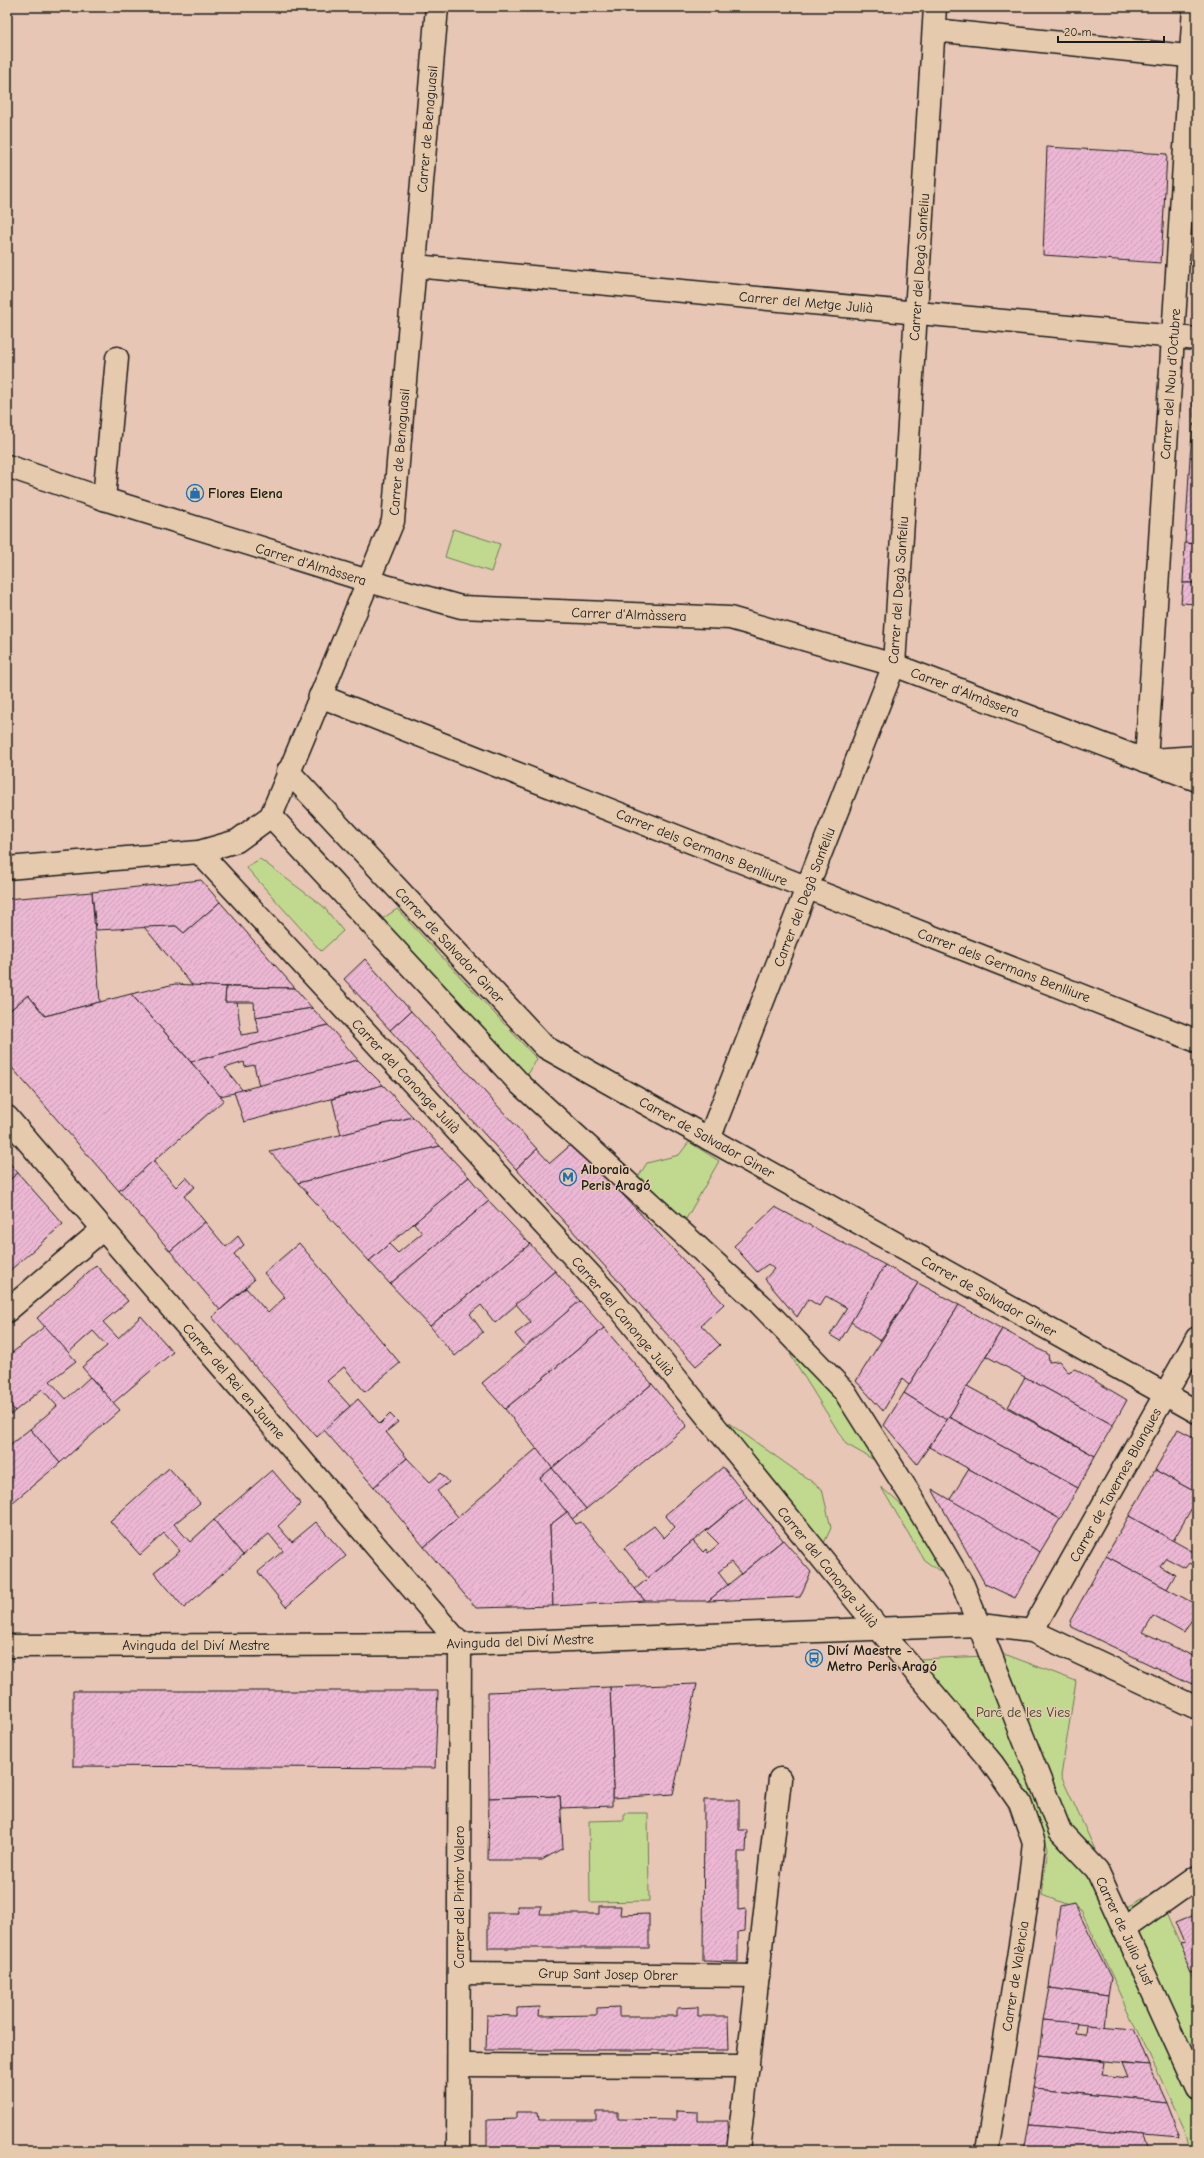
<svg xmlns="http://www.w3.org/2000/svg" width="1204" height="2158" viewBox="0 0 1204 2158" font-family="'Comic Neue',sans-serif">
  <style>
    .green { fill: #c1d98f; stroke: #6e7a56 }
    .building { fill: url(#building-hatch); stroke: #1c1c1c }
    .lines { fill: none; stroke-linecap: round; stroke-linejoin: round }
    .minor-casing { stroke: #1c1c1c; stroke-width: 25 }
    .minor { stroke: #e6caad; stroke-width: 22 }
    .labels { text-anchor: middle; stroke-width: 3; stroke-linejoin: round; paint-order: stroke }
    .street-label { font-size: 14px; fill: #1c1c1c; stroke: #e6caad }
    .poi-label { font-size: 14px; font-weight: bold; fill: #1c1c1c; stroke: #e6caad; text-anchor: start }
    .park-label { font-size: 14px; fill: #3d4233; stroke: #e6caad }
  </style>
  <defs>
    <pattern id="building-hatch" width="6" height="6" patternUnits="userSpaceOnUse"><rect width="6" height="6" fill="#ecb7d3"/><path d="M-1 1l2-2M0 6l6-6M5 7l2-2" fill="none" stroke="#ca9db5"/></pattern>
  </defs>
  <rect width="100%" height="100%" fill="#e7c6b5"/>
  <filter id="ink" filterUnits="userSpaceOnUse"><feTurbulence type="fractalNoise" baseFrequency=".025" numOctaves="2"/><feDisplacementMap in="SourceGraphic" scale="8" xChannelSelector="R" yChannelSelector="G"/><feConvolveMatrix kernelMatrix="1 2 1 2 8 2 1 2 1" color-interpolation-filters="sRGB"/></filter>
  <g filter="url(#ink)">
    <g class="green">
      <polygon points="453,529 500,544 491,572 445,557"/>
      <polygon points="307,836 382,919 397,909 537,1059 527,1076 303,841"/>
      <polygon points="260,859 323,906 343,931 321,951 246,867"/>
      <polygon points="689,1142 719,1161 686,1219 633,1185 647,1163 679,1155"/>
      <polygon points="790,1354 818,1373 880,1458 876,1461 846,1444"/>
      <polygon points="720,1417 822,1489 831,1528 823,1545"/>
      <polygon points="881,1487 909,1512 951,1579 924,1560"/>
      <polygon points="1007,1655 1076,1681 1061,1776 1123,1910 1157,1891 1197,1985 1197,2151 1190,2151 1185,2130 1081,1910 1042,1895 1048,1848 1018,1782 919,1659"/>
      <polygon points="624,1813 648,1813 649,1901 590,1902 589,1821 624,1820"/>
    </g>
    <g class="building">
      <polygon points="1047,147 1167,154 1161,263 1043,255"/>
      <polygon points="1197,360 1197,393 1193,393 1195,362"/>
      <rect x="1193" y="393" width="4" height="32"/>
      <polygon points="1193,425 1197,425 1197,458 1190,457"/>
      <polygon points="1190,457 1197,458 1197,544 1185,543"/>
      <polygon points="1185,543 1197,544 1197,583 1183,583"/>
      <polygon points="1183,583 1197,583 1197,604 1181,603"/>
      <polygon points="201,880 220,902 184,933 176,926 96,930 92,892"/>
      <polygon points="92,892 100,1002 45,1016 28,995 7,1013 7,899"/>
      <polygon points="220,902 295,988 193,986 144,927 176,926 184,933"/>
      <polygon points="365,959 411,1011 390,1030 344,979"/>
      <polygon points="175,984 226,987 225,1002 237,1001 241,1035 259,1032 255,1017 312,1008 328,1025 191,1062 131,994"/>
      <polygon points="226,987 295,988 312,1008 255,1017 254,1002 225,1002"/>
      <polygon points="131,994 224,1100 119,1191 7,1062 7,1013 28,995 45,1016"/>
      <polygon points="411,1011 537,1149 516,1169 390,1030"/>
      <polygon points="328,1025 358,1060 259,1086 254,1065 245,1067 244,1062 225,1068 243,1091 220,1096 191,1062"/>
      <polygon points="358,1060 383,1085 244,1122 234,1092"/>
      <polygon points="383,1085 413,1117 341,1135 332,1099"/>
      <polygon points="413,1117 440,1146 298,1183 270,1152"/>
      <polygon points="574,1142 724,1304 701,1325 720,1345 696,1366 516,1169 537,1149 550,1163"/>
      <polygon points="440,1146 469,1177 369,1261 298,1183"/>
      <polygon points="7,1160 18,1173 7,1182"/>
      <polygon points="153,1161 176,1187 186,1177 195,1187 184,1196 205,1222 170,1251 119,1191"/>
      <polygon points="18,1173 63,1224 7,1273 7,1182"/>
      <polygon points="469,1177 489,1201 390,1284 369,1261 389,1244 398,1253 422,1233 414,1223"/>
      <polygon points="489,1201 530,1244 430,1326 390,1284"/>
      <polygon points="775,1207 885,1265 840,1341 830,1335 847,1308 826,1296 819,1306 808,1299 797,1317 765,1279 774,1269 768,1264 757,1272 734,1246"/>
      <polygon points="205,1222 226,1247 238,1236 244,1245 234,1254 254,1280 220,1310 170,1251"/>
      <polygon points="299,1243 400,1363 365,1392 344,1367 327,1381 350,1406 317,1437 212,1317 246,1288 268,1313 285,1297 264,1273"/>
      <polygon points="530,1244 555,1271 495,1323 481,1305 470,1314 483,1332 455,1356 430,1326"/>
      <polygon points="96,1265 128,1301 103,1322 118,1338 141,1316 173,1352 113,1403 82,1367 107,1346 93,1331 68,1353 37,1318"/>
      <polygon points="885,1265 918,1283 880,1341 851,1322"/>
      <polygon points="555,1271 580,1301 526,1347 515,1334 531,1322 516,1304"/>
      <polygon points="918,1283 959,1305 909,1385 902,1379 883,1411 856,1381"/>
      <polygon points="580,1301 604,1328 505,1409 482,1383"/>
      <polygon points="959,1305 1002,1329 947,1420 904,1393"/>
      <polygon points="45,1326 76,1361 50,1381 66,1399 90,1377 120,1410 60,1463 30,1429 57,1406 42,1389 15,1411 7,1401 7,1357"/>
      <polygon points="604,1328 652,1384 552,1468 505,1409"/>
      <polygon points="1002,1329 1048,1354 1049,1362 1059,1361 1068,1372 1075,1369 1127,1400 1113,1425 986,1356"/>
      <polygon points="1025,1377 1113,1425 1095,1456 1008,1407"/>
      <polygon points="652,1384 687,1426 586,1509 552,1468"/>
      <polygon points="967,1386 1095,1456 1078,1488 949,1417"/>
      <polygon points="904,1393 947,1420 917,1464 884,1425"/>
      <polygon points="358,1399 380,1424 390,1414 398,1422 386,1432 407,1458 374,1487 324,1430"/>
      <polygon points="7,1401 15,1411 7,1418"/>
      <polygon points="949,1417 1078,1488 1060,1519 929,1447"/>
      <polygon points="30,1429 60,1463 7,1507 7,1447"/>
      <polygon points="1178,1429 1197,1439 1197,1493 1155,1470"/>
      <polygon points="537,1448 552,1468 540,1478 567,1512 550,1525 553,1606 476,1608 424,1547"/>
      <polygon points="407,1458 430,1482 441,1473 449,1482 437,1491 458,1517 424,1547 374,1487"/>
      <polygon points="723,1467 747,1497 648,1578 624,1548 654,1526 664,1538 675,1527 665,1515"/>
      <polygon points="169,1468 200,1503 174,1524 190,1542 214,1520 243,1555 184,1608 154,1572 180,1551 164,1533 140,1555 110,1521"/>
      <polygon points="552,1468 586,1509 572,1519 540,1478"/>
      <polygon points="969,1469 1060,1519 1040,1552 949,1501"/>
      <polygon points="272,1470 301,1504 278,1526 292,1542 316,1522 346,1556 286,1607 258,1572 283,1551 269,1534 243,1555 214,1520"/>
      <polygon points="1155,1470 1197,1493 1197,1499 1173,1541 1129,1516"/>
      <polygon points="932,1489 1040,1552 1015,1598 985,1584"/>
      <polygon points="747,1497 783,1540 741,1574 731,1562 718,1572 728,1585 708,1601 645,1601 635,1589 693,1541 703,1552 706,1549 708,1553 719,1544 706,1531"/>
      <polygon points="567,1512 576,1524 581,1522 645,1601 553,1606 550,1525"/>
      <polygon points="1129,1516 1197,1554 1197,1568 1189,1563 1185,1568 1166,1558 1160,1566 1175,1575 1167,1589 1106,1556"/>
      <polygon points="783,1540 811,1572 800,1597 708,1601"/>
      <polygon points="1106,1556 1197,1605 1197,1610 1184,1633 1153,1616 1143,1632 1197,1658 1197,1674 1192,1685 1072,1627 1070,1621"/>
      <polygon points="697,1684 673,1794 612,1798 612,1789 614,1789 610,1687"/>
      <polygon points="610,1687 614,1789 612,1789 612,1806 561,1808 560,1796 489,1798 488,1692"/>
      <polygon points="73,1691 438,1691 435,1768 73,1766"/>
      <polygon points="560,1796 563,1848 542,1860 488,1860 489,1798"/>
      <polygon points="704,1800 739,1800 739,1830 747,1830 746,1852 738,1852 738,1910 746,1909 745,1931 738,1932 738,1962 703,1961"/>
      <polygon points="1074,1903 1111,1978 1108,1996 1049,1988 1060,1906"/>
      <polygon points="517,1906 541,1906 540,1914 599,1914 599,1906 621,1906 620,1915 649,1914 649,1948 488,1948 488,1913 518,1913"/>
      <polygon points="1197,1913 1197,1972 1196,1970 1191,1971 1179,1944 1184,1943 1175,1922"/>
      <polygon points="1049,1988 1108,1996 1105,2027 1043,2020"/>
      <polygon points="540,2007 539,2016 597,2015 597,2008 619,2007 619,2016 677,2016 677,2008 698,2007 698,2016 728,2016 729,2050 486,2050 487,2015 517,2016 517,2008"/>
      <polygon points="1043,2020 1077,2023 1075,2034 1086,2035 1087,2025 1134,2029 1149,2065 1039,2055"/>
      <polygon points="1039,2055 1104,2062 1102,2075 1128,2078 1122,2063 1149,2065 1166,2102 1034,2089"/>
      <polygon points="1034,2089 1166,2102 1180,2138 1029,2125"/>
      <polygon points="676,2111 698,2112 698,2121 727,2121 728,2151 487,2151 487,2120 516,2119 516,2112 538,2112 539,2120 596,2120 596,2112 618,2112 618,2119 676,2120"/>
      <polygon points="1029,2125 1145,2135 1150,2151 1024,2151"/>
    </g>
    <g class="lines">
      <g class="minor-casing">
        <g id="minor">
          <polyline points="934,30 1197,57"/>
          <polyline points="415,266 1197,339"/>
          <polyline points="7,466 104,499 368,581 461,607 730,618 894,665 1197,780"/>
          <polyline points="104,499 117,358"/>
          <polyline points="320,696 1197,1041"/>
          <polyline points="1152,760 1197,757"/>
          <polyline points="1146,761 1194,7"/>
          <polyline points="288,771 545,1047 1197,1412"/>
          <polyline points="271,816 521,1085 760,1304 845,1392 909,1493 963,1585 1060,1831 1097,1870 1197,2089"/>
          <polyline points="199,852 608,1294 879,1629 992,1763 1020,1803 1034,1843 1028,1895 987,2151"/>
          <polyline points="7,868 199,852 237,841 271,816 393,521 437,7"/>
          <polyline points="7,1117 460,1644 458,2151"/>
          <polyline points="709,1139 894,665 935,7"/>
          <polyline points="7,1311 103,1229"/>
          <polyline points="1032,1631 1197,1338"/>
          <polyline points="7,1646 460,1644 980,1625 1032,1631 1197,1708"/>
          <polyline points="1124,1929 1197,1877"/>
          <polyline points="459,1973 758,1976"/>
          <polyline points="459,2065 748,2066"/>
          <polyline points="738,2151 780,1779"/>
        </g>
      </g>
      <use href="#minor" class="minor"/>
    </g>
  </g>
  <defs>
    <g id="shop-ring" transform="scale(0.9)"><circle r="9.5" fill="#e6caad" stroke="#1f6fb2" stroke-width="1.5"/><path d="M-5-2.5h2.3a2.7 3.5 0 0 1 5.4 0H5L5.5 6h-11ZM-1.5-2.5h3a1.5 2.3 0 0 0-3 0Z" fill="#1f6fb2"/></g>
    <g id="metro-ring" transform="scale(0.9)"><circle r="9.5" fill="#e6caad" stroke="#1f6fb2" stroke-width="1.5"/><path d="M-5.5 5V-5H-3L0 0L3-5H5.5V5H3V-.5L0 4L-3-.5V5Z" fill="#1f6fb2"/></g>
    <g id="bus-ring" transform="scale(0.9)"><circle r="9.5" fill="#e6caad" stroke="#1f6fb2" stroke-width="1.5"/><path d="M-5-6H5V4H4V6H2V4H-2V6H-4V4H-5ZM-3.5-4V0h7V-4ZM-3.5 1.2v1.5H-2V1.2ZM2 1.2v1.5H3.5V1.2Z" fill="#1f6fb2"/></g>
  </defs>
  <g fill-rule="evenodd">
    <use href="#shop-ring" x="195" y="493"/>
    <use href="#metro-ring" x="568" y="1177"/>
    <use href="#bus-ring" x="814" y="1658"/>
  </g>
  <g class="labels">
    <g class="street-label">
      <text transform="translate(427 129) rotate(-85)" y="5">Carrer de Benaguasil</text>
      <text transform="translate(919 267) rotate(-86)" y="5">Carrer del Degà Sanfeliu</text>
      <text transform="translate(806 302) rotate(5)" y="5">Carrer del Metge Julià</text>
      <text transform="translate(1170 384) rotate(-86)" y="5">Carrer del Nou d'Octubre</text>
      <text transform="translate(399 452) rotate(-85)" y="5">Carrer de Benaguasil</text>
      <text transform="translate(311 564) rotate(17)" y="5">Carrer d'Almàssera</text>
      <text transform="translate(898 590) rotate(-86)" y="5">Carrer del Degà Sanfeliu</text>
      <text transform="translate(629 614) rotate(2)" y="5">Carrer d'Almàssera</text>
      <text transform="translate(965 692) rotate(21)" y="5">Carrer d'Almàssera</text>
      <text transform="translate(702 847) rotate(22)" y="5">Carrer dels Germans Benlliure</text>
      <text transform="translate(804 897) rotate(-69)" y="5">Carrer del Degà Sanfeliu</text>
      <text transform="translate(450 945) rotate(47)" y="5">Carrer de Salvador Giner</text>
      <text transform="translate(1004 965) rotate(21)" y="5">Carrer dels Germans Benlliure</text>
      <text transform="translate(406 1076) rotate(47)" y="5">Carrer del Canonge Julià</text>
      <text transform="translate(707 1137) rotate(29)" y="5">Carrer de Salvador Giner</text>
      <text transform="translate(989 1296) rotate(29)" y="5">Carrer de Salvador Giner</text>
      <text transform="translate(623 1316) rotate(50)" y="5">Carrer del Canonge Julià</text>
      <text transform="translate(234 1381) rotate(49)" y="5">Carrer del Rei en Jaume</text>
      <text transform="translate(1115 1485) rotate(-61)" y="5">Carrer de Tavernes Blanques</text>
      <text transform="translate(828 1567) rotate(51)" y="5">Carrer del Canonge Julià</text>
      <text transform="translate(520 1641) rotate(-2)" y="5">Avinguda del Diví Mestre</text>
      <text x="196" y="1650">Avinguda del Diví Mestre</text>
      <text transform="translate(459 1897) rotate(-90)" y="5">Carrer del Pintor Valero</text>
      <text transform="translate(1125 1931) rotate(65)" y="5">Carrer de Julio Just</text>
      <text transform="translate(608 1974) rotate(1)" y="5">Grup Sant Josep Obrer</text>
      <text transform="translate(1015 1976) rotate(-81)" y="5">Carrer de València</text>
    </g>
    <g class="poi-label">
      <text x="208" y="498">Flores Elena</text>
      <text x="581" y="1174">Alboraia<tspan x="581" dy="16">Peris Aragó</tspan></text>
      <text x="827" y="1655">Diví Maestre -<tspan x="827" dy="16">Metro Peris Aragó</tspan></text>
    </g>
    <g class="park-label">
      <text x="1023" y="1717">Parc de les Vies</text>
    </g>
  </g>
  <rect width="1204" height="2158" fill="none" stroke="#e6caad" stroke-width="24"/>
  <rect x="12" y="12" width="1180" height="2134" fill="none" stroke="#1c1c1c" stroke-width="1.5" filter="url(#ink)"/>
  <path d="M1058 36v6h106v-6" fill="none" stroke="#1c1c1c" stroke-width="2"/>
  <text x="1064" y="36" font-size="12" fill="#1c1c1c" stroke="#e6caad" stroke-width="3" paint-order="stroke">20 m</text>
</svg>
